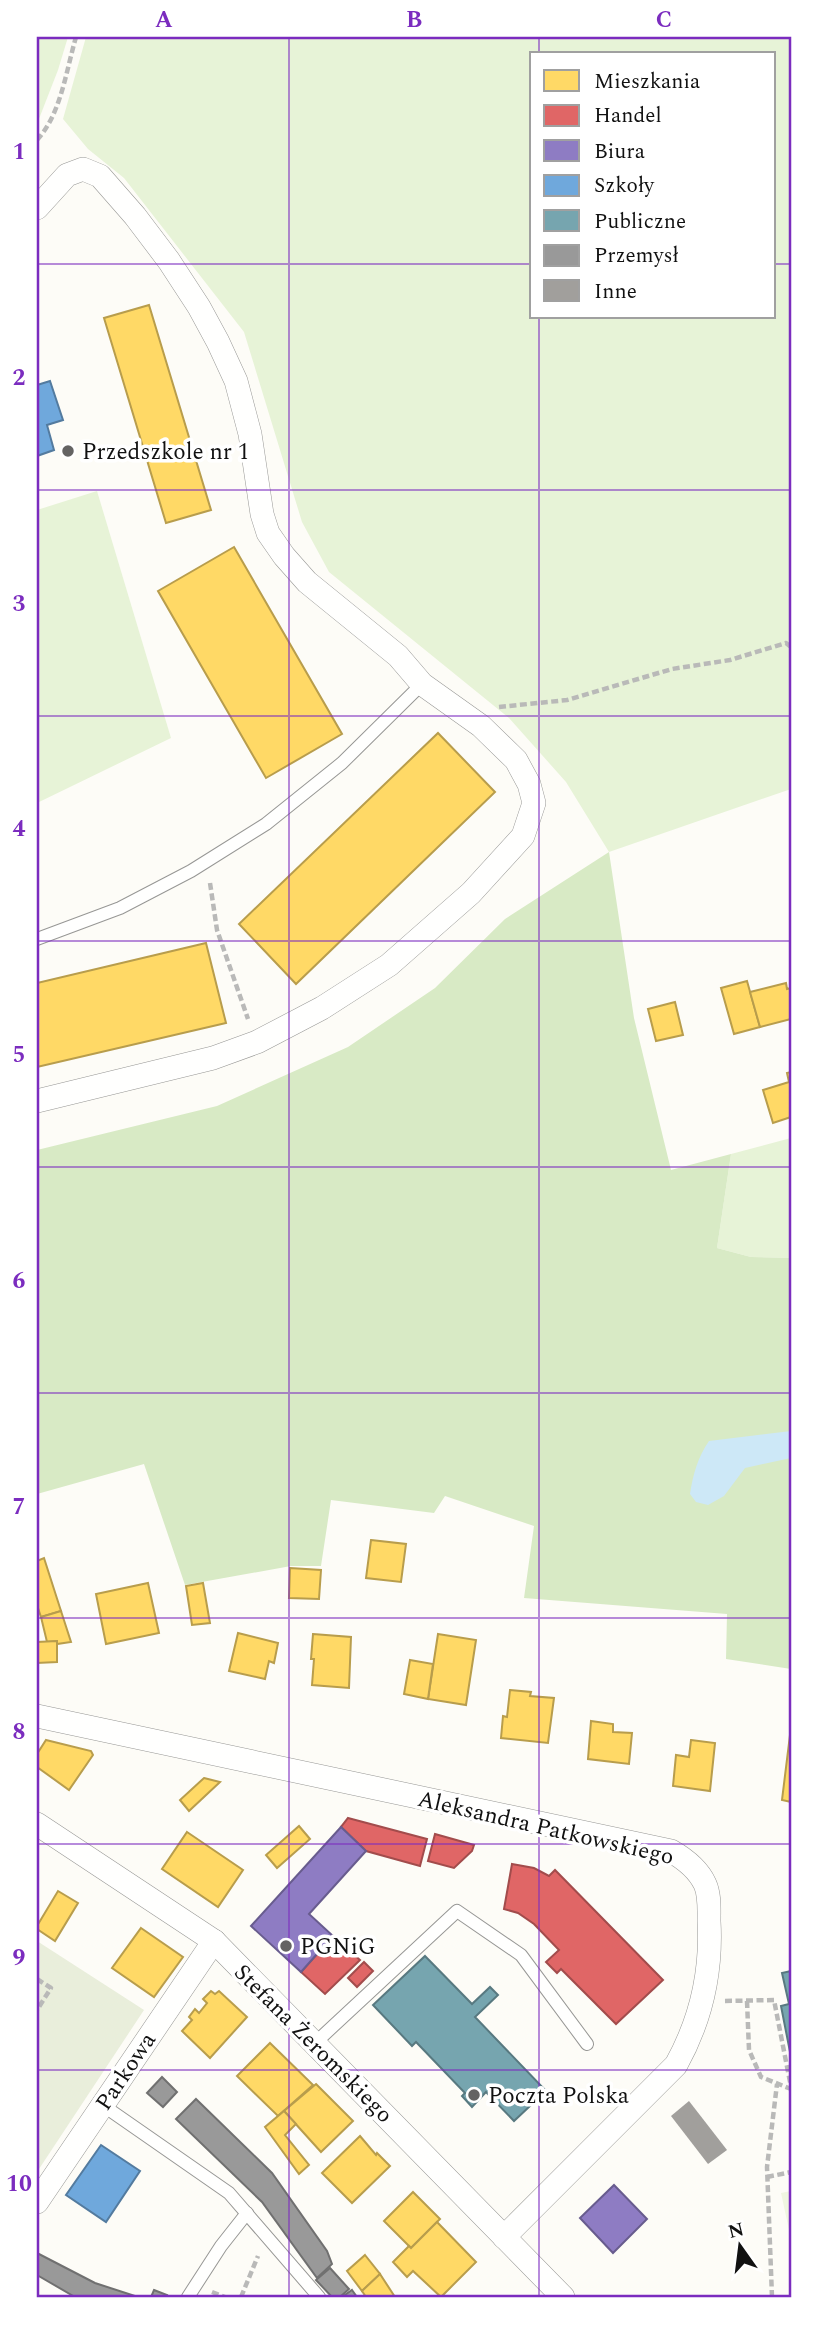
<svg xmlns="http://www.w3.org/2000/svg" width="828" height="2334" viewBox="0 0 828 2334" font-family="Spectral,serif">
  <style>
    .green { fill: #e7f3d7; fill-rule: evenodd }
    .forest { fill: #d8eac5 }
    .cemetery { fill: #e9eedb }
    .pitch { fill: #f0f6e1 }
    .water { fill: #cde8f7 }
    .homes { fill: #ffd966; stroke: #b89d4c; stroke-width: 2 }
    .shops { fill: #e06666; stroke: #a24c4c; stroke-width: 2 }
    .offices { fill: #8e7cc3; stroke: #685c8e; stroke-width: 2 }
    .schools { fill: #6fa8dc; stroke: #537b9f; stroke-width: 2 }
    .public { fill: #76a5af; stroke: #587980; stroke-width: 2 }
    .industry { fill: #999; stroke: #707070; stroke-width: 2 }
    .building { fill: #a19f9c }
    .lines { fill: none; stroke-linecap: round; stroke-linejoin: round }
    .lane-casing { stroke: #979795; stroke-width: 14 }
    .street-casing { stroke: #979795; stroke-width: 24 }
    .path { stroke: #b9b9b8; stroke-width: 4.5; stroke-dasharray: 7 3.5; stroke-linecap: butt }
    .lane { stroke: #fffffe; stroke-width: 12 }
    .street { stroke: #fffffe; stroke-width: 23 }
    .grid { fill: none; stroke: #7b2cbf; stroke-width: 2; stroke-opacity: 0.55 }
    .poi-dot { fill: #646362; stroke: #fff; stroke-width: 2.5 }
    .labels { text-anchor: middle; stroke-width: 7; stroke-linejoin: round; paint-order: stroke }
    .poi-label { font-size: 23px; fill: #111; stroke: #fff; text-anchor: start }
    .street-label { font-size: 23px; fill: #111; stroke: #fff }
    .neatline { fill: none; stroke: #7b2cbf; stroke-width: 2.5 }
    .grid-label { font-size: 23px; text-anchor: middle; font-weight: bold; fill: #7b2cbf }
  </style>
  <rect width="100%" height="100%" fill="#fdfcf7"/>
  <g class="green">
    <polygon points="37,37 68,37 58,70 37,124"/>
    <path d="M86 37H791V789L609 852 566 782 509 718 329 572 302 522 244 332 124 178 88 149 63 119ZM774 54V317H532V54Z"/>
    <polygon points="97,491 171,738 37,803 37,510"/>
    <polygon points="791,1138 791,1258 751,1257 717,1248 731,1154"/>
  </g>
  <polygon class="forest" points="609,852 634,1018 671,1170 731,1154 717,1248 751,1257 791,1258 791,1669 726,1659 727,1614 524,1598 534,1526 445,1496 434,1513 331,1500 321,1566 291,1566 185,1585 144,1464 37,1494 37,1150 217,1106 348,1047 435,988 505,919"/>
  <polygon class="cemetery" points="37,1941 144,2010 37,2172"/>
  <polygon class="pitch" points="791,2191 791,2239 781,2193"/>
  <path class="water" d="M791 1431V1458L745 1468 724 1496 708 1505 696 1502 690 1494C693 1474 698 1457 709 1441Z"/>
  <g class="homes">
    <polygon points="149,305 211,510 166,523 104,318"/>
    <polygon points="234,547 342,734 266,778 158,591"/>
    <polygon points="438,733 495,792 296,984 239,924"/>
    <polygon points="206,943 226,1023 37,1067 37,983"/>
    <polygon points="747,981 760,1027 734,1034 721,988"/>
    <polygon points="786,983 787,989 791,988 790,999 791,1019 760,1027 750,992"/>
    <polygon points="675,1002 683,1035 656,1041 648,1009"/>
    <polygon points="791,1072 791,1117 773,1123 763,1090 789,1082 787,1073"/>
    <polygon points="371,1540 406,1544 401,1582 366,1578"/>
    <polygon points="44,1558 61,1611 41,1617 37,1605 37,1561"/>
    <polygon points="290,1568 321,1570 319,1599 289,1598"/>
    <polygon points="148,1583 159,1633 106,1644 96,1594"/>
    <polygon points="203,1583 210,1623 192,1625 186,1586"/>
    <polygon points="61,1611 71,1642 57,1644 57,1641 47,1642 41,1617"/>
    <polygon points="238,1633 278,1643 274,1663 269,1661 265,1679 229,1671"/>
    <polygon points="313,1634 351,1637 349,1688 312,1685 314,1659 311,1659"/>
    <polygon points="438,1634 476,1640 466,1705 428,1699"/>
    <polygon points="57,1641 57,1662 37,1663 37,1642"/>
    <polygon points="410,1660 433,1664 428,1699 404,1694"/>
    <polygon points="510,1690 531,1692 530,1696 554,1698 548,1743 501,1738 503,1716 507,1717"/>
    <polygon points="591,1721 613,1724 613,1732 632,1733 629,1764 588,1759"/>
    <polygon points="790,1735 791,1735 791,1802 782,1800"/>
    <polygon points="46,1740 91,1751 93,1755 69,1790 37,1767 37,1754"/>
    <polygon points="691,1740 715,1743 710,1791 673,1786 676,1755 689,1757"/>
    <polygon points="204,1778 220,1782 189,1811 180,1800"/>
    <polygon points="299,1826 310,1839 277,1868 266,1855"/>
    <polygon points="187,1832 243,1870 218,1907 162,1869"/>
    <polygon points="58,1891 78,1903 55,1941 37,1929 37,1926"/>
    <polygon points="141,1928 183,1957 154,1997 112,1968"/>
    <polygon points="211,1991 215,1994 219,1991 247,2017 210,2058 182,2031 192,2020 189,2017 195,2009 199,2013 207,2003 203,1999"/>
    <polygon points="270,2043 313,2085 278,2116 237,2076"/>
    <polygon points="316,2084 353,2121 321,2152 284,2111"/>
    <polygon points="284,2111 296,2124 285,2135 309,2165 299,2174 265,2127"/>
    <polygon points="360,2136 376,2155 377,2153 390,2166 352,2203 322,2173"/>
    <polygon points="413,2192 440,2219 411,2248 384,2221"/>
    <polygon points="437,2222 476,2262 441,2297 413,2271 407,2277 393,2262 409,2246 411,2248"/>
    <polygon points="365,2255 380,2274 362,2291 347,2271"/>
    <polygon points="380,2274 395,2297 366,2297 362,2291"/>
  </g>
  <g class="shops">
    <polygon points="348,1818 427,1839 420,1866 366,1851 341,1827"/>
    <polygon points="435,1834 474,1845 472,1851 454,1868 428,1861"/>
    <polygon points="512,1864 534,1868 549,1876 555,1870 663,1980 616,2024 561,1969 557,1973 546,1962 559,1950 534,1924 518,1913 504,1909"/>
    <polygon points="333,1936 360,1960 325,1994 301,1972"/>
    <polygon points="364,1962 373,1971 357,1987 348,1978"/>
  </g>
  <g class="offices">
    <polygon points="341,1827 366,1851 309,1914 333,1936 301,1972 251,1926"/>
    <polygon points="614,2185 647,2219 613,2253 580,2218"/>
  </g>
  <g class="schools">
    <polygon points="50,381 63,420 47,425 54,450 37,456 37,385"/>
    <polygon points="101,2145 140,2171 106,2222 66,2195"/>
  </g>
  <g class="public">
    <polygon points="425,1956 472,2004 490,1987 498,1995 475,2017 546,2091 514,2121 486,2092 472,2107 462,2096 465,2093 416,2042 412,2046 373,2005"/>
    <polygon points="791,1971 791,2057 781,2006 789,2004 782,1973"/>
  </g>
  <g class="industry">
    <polygon points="162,2077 177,2092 163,2107 147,2093"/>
    <polygon points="196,2099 272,2173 327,2251 332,2264 317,2278 262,2202 176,2119"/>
    <polygon points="37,2253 95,2283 138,2297 75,2297 37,2275"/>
    <polygon points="330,2268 349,2289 340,2297 332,2297 316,2280"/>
    <polygon points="154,2290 167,2295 166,2297 151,2297"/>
    <polygon points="352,2290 357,2297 342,2297"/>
  </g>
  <polygon class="building" points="689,2101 727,2150 708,2164 671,2116"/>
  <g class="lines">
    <g class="lane-casing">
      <g id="lane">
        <polyline points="37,939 120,908 191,871 266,824 342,763 422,684"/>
        <polyline points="315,2043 457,1911 521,1955 587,2044"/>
        <polyline points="101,2104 229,2193 319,2297"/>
        <polyline points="188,2297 221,2246 247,2213"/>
      </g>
    </g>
    <g class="street-casing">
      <g id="street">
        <polyline points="37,208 67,175 83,169 100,176 135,216 169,261 199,307 218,342 236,381 250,434 262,514 268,533 284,556 307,582 398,656 422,684 481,726 516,760 529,784 534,803 523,836 471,893 389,965 322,1008 257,1042 213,1058 37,1101"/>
        <path d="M37 1716 671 1851C685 1859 698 1869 705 1884 710 1895 709 1909 709 1921 712 1973 701 2020 676 2065L504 2237"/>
        <polyline points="37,1824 214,1941 563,2297"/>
        <polyline points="37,2202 214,1941"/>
      </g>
    </g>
    <g class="path">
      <path d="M37 140C61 114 66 71 76 37"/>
      <polyline points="499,707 567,700 672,669 730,660 786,643 791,647"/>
      <polyline points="210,883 217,930 248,1019"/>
      <polyline points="37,1979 51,1988 37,2010"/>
      <polyline points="725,2001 774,2000 791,2087"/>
      <polyline points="747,2001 749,2050 761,2077 791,2089"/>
      <polyline points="767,2177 791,2172"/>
      <polyline points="212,2292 225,2297"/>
      <polyline points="241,2297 258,2256"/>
      <polyline points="772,2297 767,2167 777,2084"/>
    </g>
    <use href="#lane" class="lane"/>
    <use href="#street" class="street"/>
  </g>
  <path class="grid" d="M289 37V2297M539 37V54M37 264H532M774 264H791M539 317V2297M37 490H791M37 716H791M37 941H791M37 1167H791M37 1393H791M37 1618H791M37 1844H791M37 2070H791"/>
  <g class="poi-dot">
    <circle cx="68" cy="451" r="7"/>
    <circle cx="286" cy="1946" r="7"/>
    <circle cx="474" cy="2095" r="7"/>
  </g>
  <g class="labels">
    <g class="poi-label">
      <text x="82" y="459">Przedszkole nr 1</text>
      <text x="300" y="1954">PGNiG</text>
      <text x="488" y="2103">Poczta Polska</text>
    </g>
    <g class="street-label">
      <text transform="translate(546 1827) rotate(13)" y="8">Aleksandra Patkowskiego</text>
      <text transform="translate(314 2043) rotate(45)" y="8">Stefana Żeromskiego</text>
      <text transform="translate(125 2071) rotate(-56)" y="8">Parkowa</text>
    </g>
  </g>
  <rect width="828" height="2334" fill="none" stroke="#ffffff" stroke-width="77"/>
  <rect x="530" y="52" width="245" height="266" fill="#ffffff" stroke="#a0a0a0" stroke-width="2"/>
  <rect x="544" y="70" width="35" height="21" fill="#ffd966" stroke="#a0a0a0" stroke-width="2"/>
  <text x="594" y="88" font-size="21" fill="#111111">Mieszkania</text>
  <rect x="544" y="105" width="35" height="21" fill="#e06666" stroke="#a0a0a0" stroke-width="2"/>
  <text x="594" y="122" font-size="21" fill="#111111">Handel</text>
  <rect x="544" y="140" width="35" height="21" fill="#8e7cc3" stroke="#a0a0a0" stroke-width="2"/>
  <text x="594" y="158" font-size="21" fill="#111111">Biura</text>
  <rect x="544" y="175" width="35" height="21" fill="#6fa8dc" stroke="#a0a0a0" stroke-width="2"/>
  <text x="594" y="192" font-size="21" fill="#111111">Szkoły</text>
  <rect x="544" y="210" width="35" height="21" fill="#76a5af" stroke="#a0a0a0" stroke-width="2"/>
  <text x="594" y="228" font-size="21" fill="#111111">Publiczne</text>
  <rect x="544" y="245" width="35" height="21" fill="#999999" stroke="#a0a0a0" stroke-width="2"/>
  <text x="594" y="262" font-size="21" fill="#111111">Przemysł</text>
  <rect x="544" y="280" width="35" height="21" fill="#a19f9c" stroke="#a0a0a0" stroke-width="2"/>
  <text x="594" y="298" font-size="21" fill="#111111">Inne</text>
  <g transform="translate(740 2246) rotate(346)" stroke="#ffffff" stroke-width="5" paint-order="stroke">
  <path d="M0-5L12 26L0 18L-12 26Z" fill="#111111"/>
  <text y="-10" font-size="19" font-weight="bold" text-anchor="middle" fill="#111111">N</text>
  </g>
  <rect x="38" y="38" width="752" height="2258" class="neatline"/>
  <g class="grid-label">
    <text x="164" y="27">A</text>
    <text x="414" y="27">B</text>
    <text x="664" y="27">C</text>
    <text x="19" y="159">1</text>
    <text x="19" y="385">2</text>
    <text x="19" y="611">3</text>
    <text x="19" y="836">4</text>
    <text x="19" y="1062">5</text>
    <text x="19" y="1288">6</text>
    <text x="19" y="1514">7</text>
    <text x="19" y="1739">8</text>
    <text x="19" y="1965">9</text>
    <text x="19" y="2191">10</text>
  </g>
</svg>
